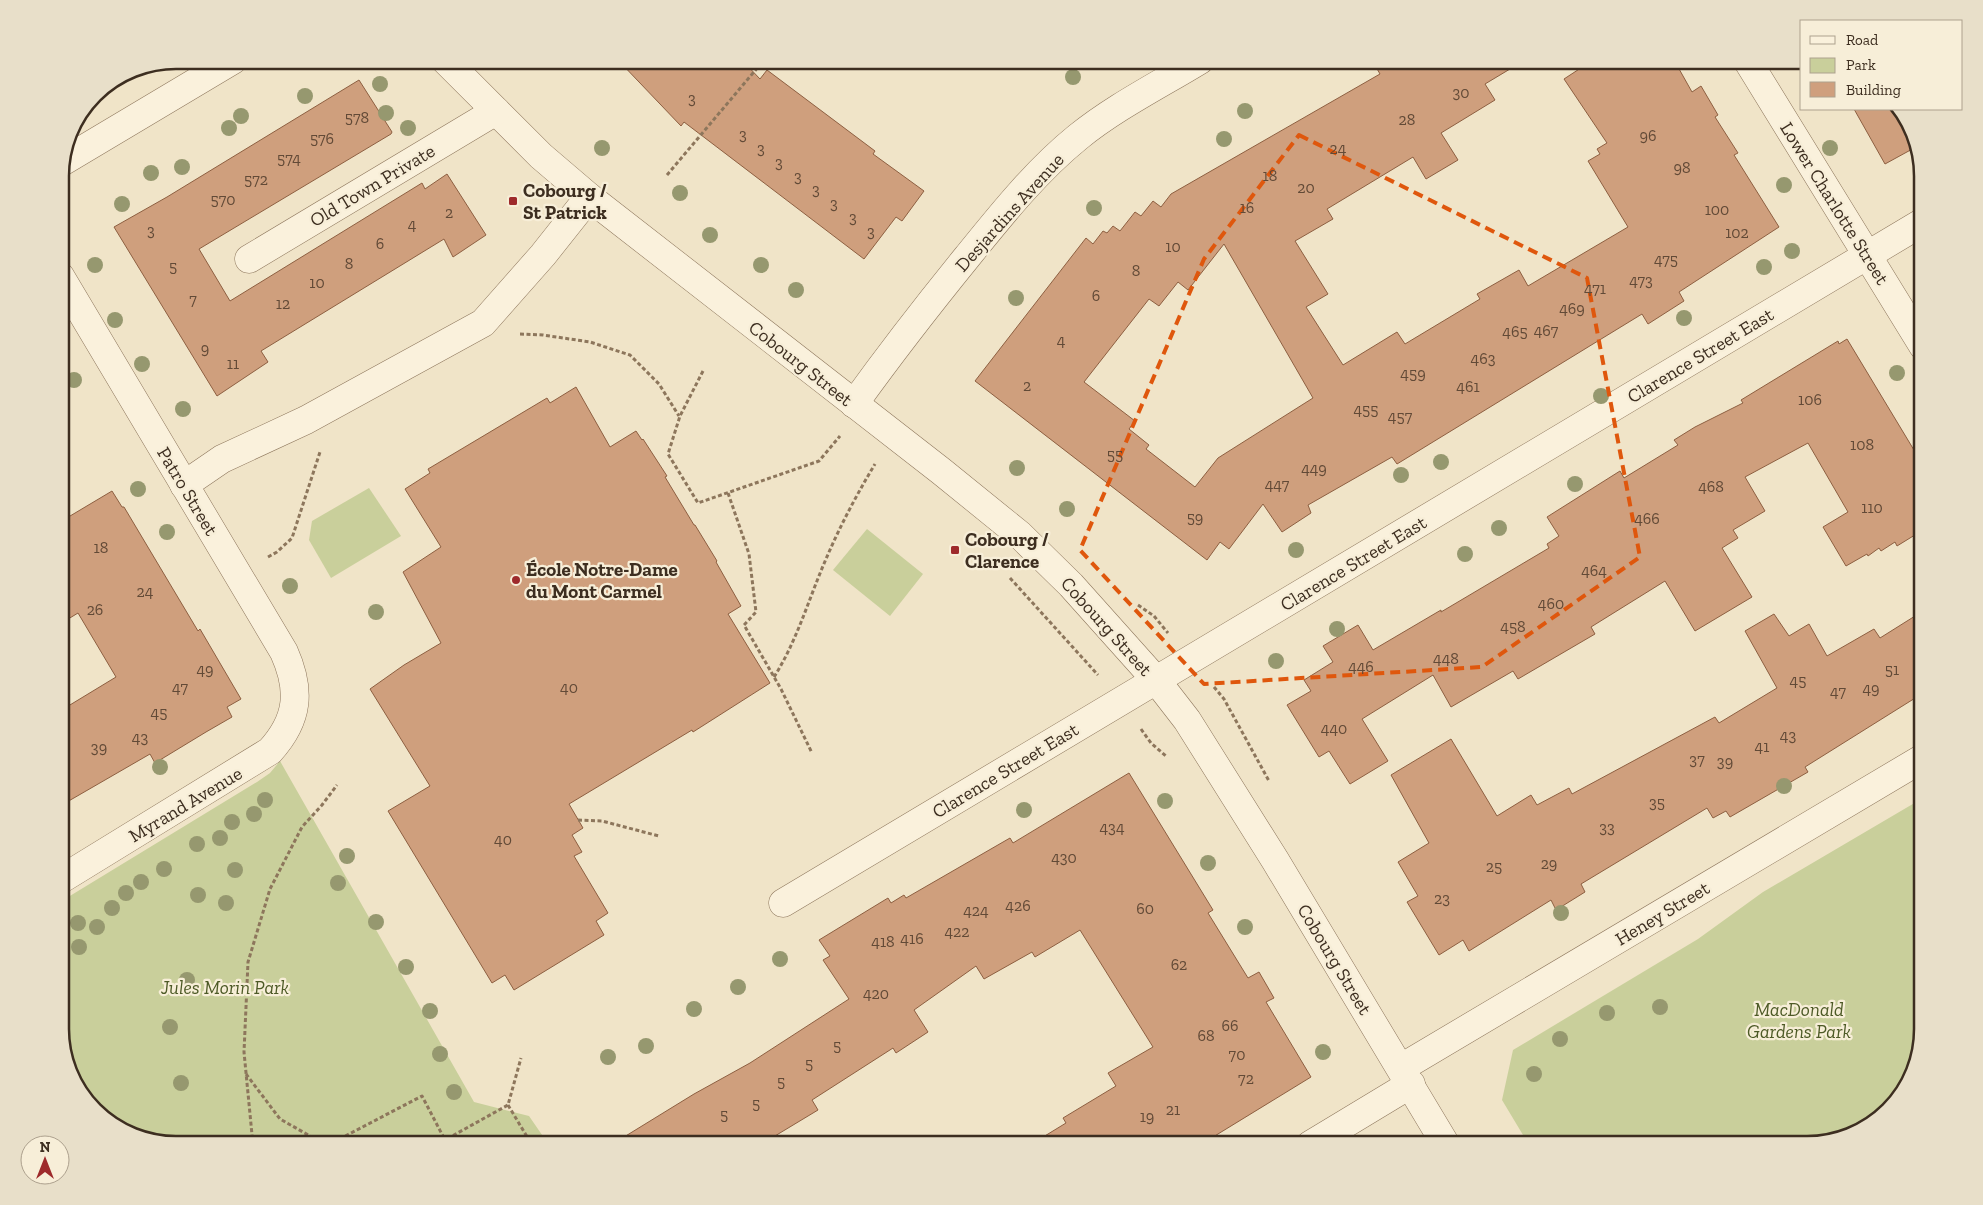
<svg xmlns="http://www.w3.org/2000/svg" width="1983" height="1205" viewBox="0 0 1983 1205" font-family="'Zilla Slab',serif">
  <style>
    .green { fill: #c9cf9b }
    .building { fill: #cf9f7d; stroke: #8d5f41; fill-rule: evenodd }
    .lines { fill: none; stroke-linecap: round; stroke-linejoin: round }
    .minor-casing { stroke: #8d765c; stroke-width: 29 }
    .path { stroke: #8d765c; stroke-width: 3; stroke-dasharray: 4 2.5; stroke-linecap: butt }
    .minor { stroke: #faf1dc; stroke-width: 28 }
    .tree { fill: #96986f }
    .marked { fill: none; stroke: #df570d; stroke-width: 4; stroke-dasharray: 10 6; stroke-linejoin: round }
    .poi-dot { fill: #9e2a2b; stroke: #f7eed8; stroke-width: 2 }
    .labels { text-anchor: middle; stroke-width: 4.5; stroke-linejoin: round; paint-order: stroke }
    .number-label { font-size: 16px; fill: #624a37 }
    .street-label { font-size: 19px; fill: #3d2e20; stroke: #f7eed8 }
    .poi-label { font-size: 19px; font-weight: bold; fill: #3d2e20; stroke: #f7eed8; text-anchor: start }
    .park-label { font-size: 19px; font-style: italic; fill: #4d5a26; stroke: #f7eed8 }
    .rim { fill: none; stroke: #3d2e20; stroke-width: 2.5 }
  </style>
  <rect width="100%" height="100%" fill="#f0e4c8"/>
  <g class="green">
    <polygon points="369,488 401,536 331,578 309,540 312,521"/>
    <polygon points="867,529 923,574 890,616 833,570"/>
    <polygon points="280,761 474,1102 529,1116 549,1145 176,1145 118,1129 76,1087 60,1037 60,902 257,782 270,773"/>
    <polygon points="1923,798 1923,1030 1907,1087 1865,1129 1808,1145 1529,1145 1502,1100 1513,1050 1698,939 1763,892"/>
  </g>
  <g class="building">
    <polygon points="618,60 742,60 760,79 767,70 875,151 873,154 924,191 902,221 896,217 864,259 684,122 681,126"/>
    <path d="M1372 60H1525L1485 84 1495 100 1441 133 1458 160 1426 179 1413 157 1327 209 1333 219 1295 241 1328 294 1306 307 1343 365 1397 332 1405 344 1480 299 1477 294 1519 270 1528 286 1628 227 1588 161 1600 154 1597 149 1607 143 1564 79 1593 60H1674L1692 92 1701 86 1718 115 1715 117 1738 153 1734 155 1779 227 1679 292 1684 301 1648 324 1642 314 1397 464 1392 457 1308 505 1311 513 1282 532 1263 504 1229 549 1220 542 1207 560 975 381 1086 238 1093 244 1103 231 1107 233 1113 226 1120 231 1135 212 1141 216 1153 201 1161 207 1171 194 1380 74ZM1224 244 1313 398 1218 458 1195 487 1146 449 1149 445 1129 429 1135 421 1084 382 1149 299 1159 306 1178 282 1188 290Z"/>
    <polygon points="359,80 392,132 391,134 199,249 230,301 422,183 425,189 447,174 486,235 453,257 444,239 261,351 268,362 217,396 114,227 167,197"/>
    <polygon points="1854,109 1899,109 1907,118 1916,147 1885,164"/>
    <polygon points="1847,339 1923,465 1923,530 1897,546 1895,542 1881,551 1879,548 1868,556 1867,554 1846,566 1823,527 1848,512 1808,443 1745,477 1765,511 1733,530 1738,538 1722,548 1752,597 1695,631 1665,581 1591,627 1595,634 1518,679 1513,671 1451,707 1433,675 1362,719 1388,761 1350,784 1329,751 1319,757 1287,705 1311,691 1304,680 1333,662 1323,646 1358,625 1373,650 1441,610 1441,612 1549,548 1547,544 1559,536 1547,517 1620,471 1624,478 1678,445 1674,440 1695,427 1743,403 1741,400 1838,341 1839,344"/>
    <polygon points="576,387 610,447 636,431 642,440 643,439 667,476 665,477 694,525 695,525 717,561 716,562 741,606 728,614 770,683 693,732 692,730 569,804 583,828 572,835 582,852 574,856 608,913 596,921 604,935 514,990 505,975 492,983 388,811 430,786 370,689 404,665 441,643 403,572 441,547 405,489 430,473 428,469 547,398 550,403"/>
    <polygon points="112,491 122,507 124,507 198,631 200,629 241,699 227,707 232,717 206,732 155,763 150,754 60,806 60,711 116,677 78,613 60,624 60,522"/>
    <polygon points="1923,611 1923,688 1918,692 1920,695 1805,767 1808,772 1730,817 1726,811 1713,818 1707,808 1581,884 1585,892 1556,910 1551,900 1469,951 1463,940 1439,955 1407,902 1418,896 1398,862 1429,843 1391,775 1451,739 1497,816 1531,795 1537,805 1569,788 1572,794 1715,717 1719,723 1777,688 1745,631 1774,614 1789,636 1809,624 1827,656 1874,629 1880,638"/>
    <polygon points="1129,773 1213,910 1208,913 1248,978 1259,972 1274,998 1266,1002 1311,1077 1200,1145 1030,1145 1066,1123 1063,1118 1116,1086 1108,1073 1153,1047 1080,930 1035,957 1032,952 984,979 976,966 914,1010 928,1032 896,1053 893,1048 812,1100 818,1110 760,1145 611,1145 694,1094 750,1063 849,999 823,960 830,956 819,940 888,898 891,903 904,895 906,898 1010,838 1013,843"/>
  </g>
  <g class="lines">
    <g class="minor-casing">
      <g id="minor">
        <polyline points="445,60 541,156 589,197 941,471 1020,535 1071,585 1156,680 1187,720 1275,860 1446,1145"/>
        <polyline points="1747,60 1923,346"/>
        <polyline points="62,162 233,60"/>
        <polyline points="249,259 496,111"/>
        <path d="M60 276 284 652C301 690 299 719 270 751L60 880"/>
        <path d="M854 404C890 354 928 305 967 257 1001 215 1036 171 1078 137 1115 107 1159 85 1200 60"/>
        <polyline points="184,485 222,459 306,420 483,323 543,255 589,197"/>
        <polyline points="783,903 1923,222"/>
        <polyline points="1401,1068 1923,758"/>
        <polyline points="1310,1145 1411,1084"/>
      </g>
    </g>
    <g class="path">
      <polyline points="667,175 764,60"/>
      <polyline points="520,334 543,335 590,342 630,355 659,384 679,416"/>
      <polyline points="703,371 680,416 668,454 698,503 819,461 840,436"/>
      <polyline points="728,493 749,554 756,612 744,625 781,689 812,753"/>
      <polyline points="268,557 277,552 292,538 320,452"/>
      <polyline points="1010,578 1098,675"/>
      <polyline points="1138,605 1154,616 1168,633"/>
      <path d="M774 677C797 641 809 598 826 559 840 526 857 494 875 464"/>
      <polyline points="1214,687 1224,699 1269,781"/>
      <polyline points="1141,729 1151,743 1167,757"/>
      <polyline points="578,820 602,821 659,836"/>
      <polyline points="246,1074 280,1119 326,1145"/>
      <polyline points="508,1105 532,1145"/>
      <polyline points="253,1145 244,1052 248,962 270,889 302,827 322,805 337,785"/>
      <polyline points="328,1145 422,1096 445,1140"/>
      <polyline points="436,1145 508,1105 521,1058"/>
    </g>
    <use href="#minor" class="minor"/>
  </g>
  <g class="tree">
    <circle cx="1073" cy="77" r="8"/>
    <circle cx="380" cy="84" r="8"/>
    <circle cx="305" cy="96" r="8"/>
    <circle cx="1245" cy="111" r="8"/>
    <circle cx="386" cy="113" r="8"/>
    <circle cx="241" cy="116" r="8"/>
    <circle cx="229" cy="128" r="8"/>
    <circle cx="408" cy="128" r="8"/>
    <circle cx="1224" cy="139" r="8"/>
    <circle cx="602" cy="148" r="8"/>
    <circle cx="1830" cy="148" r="8"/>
    <circle cx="182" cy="167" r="8"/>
    <circle cx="151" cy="173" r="8"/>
    <circle cx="1784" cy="185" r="8"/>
    <circle cx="680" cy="193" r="8"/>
    <circle cx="122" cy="204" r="8"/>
    <circle cx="1094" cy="208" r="8"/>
    <circle cx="710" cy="235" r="8"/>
    <circle cx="1792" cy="251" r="8"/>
    <circle cx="95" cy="265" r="8"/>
    <circle cx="761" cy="265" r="8"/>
    <circle cx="1764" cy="267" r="8"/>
    <circle cx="796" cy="290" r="8"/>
    <circle cx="1016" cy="298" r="8"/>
    <circle cx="1684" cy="318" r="8"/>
    <circle cx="115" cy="320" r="8"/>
    <circle cx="142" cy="364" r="8"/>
    <circle cx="1897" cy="373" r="8"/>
    <circle cx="74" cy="380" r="8"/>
    <circle cx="1601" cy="396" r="8"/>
    <circle cx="183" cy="409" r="8"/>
    <circle cx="1441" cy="462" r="8"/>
    <circle cx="1017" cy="468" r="8"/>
    <circle cx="1401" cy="475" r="8"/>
    <circle cx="1575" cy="484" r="8"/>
    <circle cx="138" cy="489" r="8"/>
    <circle cx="1067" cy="509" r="8"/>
    <circle cx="1499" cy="528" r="8"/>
    <circle cx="167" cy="532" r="8"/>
    <circle cx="1296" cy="550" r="8"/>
    <circle cx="1465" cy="554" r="8"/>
    <circle cx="290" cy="586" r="8"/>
    <circle cx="376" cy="612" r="8"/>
    <circle cx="1337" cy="629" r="8"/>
    <circle cx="1276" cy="661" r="8"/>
    <circle cx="160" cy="767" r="8"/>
    <circle cx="1784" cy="786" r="8"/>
    <circle cx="265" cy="800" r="8"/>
    <circle cx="1165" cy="801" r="8"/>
    <circle cx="1024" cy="810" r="8"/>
    <circle cx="254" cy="814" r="8"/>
    <circle cx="232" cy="822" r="8"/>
    <circle cx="220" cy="838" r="8"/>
    <circle cx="197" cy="844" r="8"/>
    <circle cx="347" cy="856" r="8"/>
    <circle cx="1208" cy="863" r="8"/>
    <circle cx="164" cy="869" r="8"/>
    <circle cx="235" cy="870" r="8"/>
    <circle cx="141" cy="882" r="8"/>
    <circle cx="338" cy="883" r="8"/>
    <circle cx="126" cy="893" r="8"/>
    <circle cx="198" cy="895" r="8"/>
    <circle cx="226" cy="903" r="8"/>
    <circle cx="112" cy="908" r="8"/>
    <circle cx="1561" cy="913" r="8"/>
    <circle cx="376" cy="922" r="8"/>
    <circle cx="78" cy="923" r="8"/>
    <circle cx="97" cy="927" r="8"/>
    <circle cx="1245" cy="927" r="8"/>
    <circle cx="79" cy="947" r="8"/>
    <circle cx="780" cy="959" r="8"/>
    <circle cx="406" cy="967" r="8"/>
    <circle cx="187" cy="980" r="8"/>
    <circle cx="738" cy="987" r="8"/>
    <circle cx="1660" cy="1007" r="8"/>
    <circle cx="694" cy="1009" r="8"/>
    <circle cx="430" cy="1011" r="8"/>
    <circle cx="1607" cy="1013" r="8"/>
    <circle cx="170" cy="1027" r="8"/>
    <circle cx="1560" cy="1039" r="8"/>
    <circle cx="646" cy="1046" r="8"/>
    <circle cx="1323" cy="1052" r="8"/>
    <circle cx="440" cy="1054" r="8"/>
    <circle cx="608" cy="1057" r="8"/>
    <circle cx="1534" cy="1074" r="8"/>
    <circle cx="181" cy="1083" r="8"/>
    <circle cx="454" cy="1092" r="8"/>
  </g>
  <path class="marked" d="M1299 135 1587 278 1640 557 1482 667 1204 684 1080 550 1204 259Z"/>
  <g class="poi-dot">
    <rect x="508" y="196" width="10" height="10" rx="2.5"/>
    <rect x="950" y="545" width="10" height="10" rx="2.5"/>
    <circle cx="516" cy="580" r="5"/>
  </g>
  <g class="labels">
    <g class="number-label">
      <text x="1461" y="98">30</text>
      <text x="692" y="104">3</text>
      <text x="357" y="123">578</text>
      <text x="1407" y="125">28</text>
      <text x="743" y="140">3</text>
      <text x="1648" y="141">96</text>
      <text x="322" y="144">576</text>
      <text x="761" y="154">3</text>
      <text x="1338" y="154">24</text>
      <text x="289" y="164">574</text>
      <text x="779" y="168">3</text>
      <text x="1682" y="173">98</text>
      <text x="1270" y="181">18</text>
      <text x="798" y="182">3</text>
      <text x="256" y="185">572</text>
      <text x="1306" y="193">20</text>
      <text x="816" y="195">3</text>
      <text x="223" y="205">570</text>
      <text x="834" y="209">3</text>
      <text x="1247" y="213">16</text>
      <text x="1717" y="215">100</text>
      <text x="449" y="218">2</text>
      <text x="853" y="223">3</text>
      <text x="412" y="230">4</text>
      <text x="151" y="236">3</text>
      <text x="871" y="237">3</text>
      <text x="1737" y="238">102</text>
      <text x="380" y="249">6</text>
      <text x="1173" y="252">10</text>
      <text x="1666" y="265">475</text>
      <text x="349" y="269">8</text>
      <text x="173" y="272">5</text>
      <text x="1136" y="276">8</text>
      <text x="1641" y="286">473</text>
      <text x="317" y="288">10</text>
      <text x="1595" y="294">471</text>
      <text x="1096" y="301">6</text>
      <text x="193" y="305">7</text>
      <text x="283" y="309">12</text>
      <text x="1572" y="314">469</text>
      <text x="1546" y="336">467</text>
      <text x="1515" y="337">465</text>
      <text x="1061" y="346">4</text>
      <text x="205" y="354">9</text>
      <text x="1483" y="364">463</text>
      <text x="233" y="369">11</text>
      <text x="1413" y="379">459</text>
      <text x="1027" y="391">2</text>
      <text x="1468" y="392">461</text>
      <text x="1810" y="405">106</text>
      <text x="1366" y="415">455</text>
      <text x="1400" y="422">457</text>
      <text x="1862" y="450">108</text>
      <text x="1115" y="460">55</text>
      <text x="1314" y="474">449</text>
      <text x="1277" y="490">447</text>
      <text x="1711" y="492">468</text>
      <text x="1872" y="513">110</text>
      <text x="1195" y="523">59</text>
      <text x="1647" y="524">466</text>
      <text x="101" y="553">18</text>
      <text x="1594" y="576">464</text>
      <text x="145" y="597">24</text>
      <text x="1551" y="609">460</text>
      <text x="95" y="615">26</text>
      <text x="1513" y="632">458</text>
      <text x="1446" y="664">448</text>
      <text x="1361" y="672">446</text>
      <text x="205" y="675">49</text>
      <text x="1892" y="675">51</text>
      <text x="1798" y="686">45</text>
      <text x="180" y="693">47</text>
      <text x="569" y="693">40</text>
      <text x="1871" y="694">49</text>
      <text x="1838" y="697">47</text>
      <text x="159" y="718">45</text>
      <text x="1334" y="734">440</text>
      <text x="1788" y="741">43</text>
      <text x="140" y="743">43</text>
      <text x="1762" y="752">41</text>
      <text x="99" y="753">39</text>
      <text x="1697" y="765">37</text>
      <text x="1725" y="767">39</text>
      <text x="1657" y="808">35</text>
      <text x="1112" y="833">434</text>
      <text x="1607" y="833">33</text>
      <text x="503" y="845">40</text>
      <text x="1064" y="863">430</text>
      <text x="1549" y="869">29</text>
      <text x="1494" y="872">25</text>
      <text x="1442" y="904">23</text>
      <text x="1018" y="911">426</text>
      <text x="1145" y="914">60</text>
      <text x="976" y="916">424</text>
      <text x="957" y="937">422</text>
      <text x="912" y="944">416</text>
      <text x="883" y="947">418</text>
      <text x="1179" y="970">62</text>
      <text x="876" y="999">420</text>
      <text x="1230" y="1031">66</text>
      <text x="1206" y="1041">68</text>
      <text x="837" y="1051">5</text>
      <text x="1237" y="1060">70</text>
      <text x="809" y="1069">5</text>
      <text x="1246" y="1084">72</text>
      <text x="781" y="1087">5</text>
      <text x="756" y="1109">5</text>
      <text x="1173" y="1115">21</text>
      <text x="724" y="1120">5</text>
      <text x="1147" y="1122">19</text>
    </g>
    <g class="street-label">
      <text transform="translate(372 185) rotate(-31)" y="7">Old Town Private</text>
      <text transform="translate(1835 203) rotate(58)" y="7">Lower Charlotte Street</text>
      <text transform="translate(1009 212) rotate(-48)" y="7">Desjardins Avenue</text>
      <text transform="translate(1700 355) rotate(-31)" y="7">Clarence Street East</text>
      <text transform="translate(801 363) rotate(38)" y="7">Cobourg Street</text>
      <text transform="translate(188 491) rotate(59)" y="7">Patro Street</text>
      <text transform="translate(1353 563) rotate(-31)" y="7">Clarence Street East</text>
      <text transform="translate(1107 626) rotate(48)" y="7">Cobourg Street</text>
      <text transform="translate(1005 770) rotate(-31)" y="7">Clarence Street East</text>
      <text transform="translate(185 804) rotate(-31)" y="7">Myrand Avenue</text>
      <text transform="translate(1662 913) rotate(-31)" y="7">Heney Street</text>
      <text transform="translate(1335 959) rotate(59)" y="7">Cobourg Street</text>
    </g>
    <g class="poi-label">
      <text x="523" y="197">Cobourg /<tspan x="523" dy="22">St Patrick</tspan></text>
      <text x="965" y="546">Cobourg /<tspan x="965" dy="22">Clarence</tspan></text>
      <text x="526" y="576">École Notre-Dame<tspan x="526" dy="22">du Mont Carmel</tspan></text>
    </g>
    <g class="park-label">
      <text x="225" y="994">Jules Morin Park</text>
      <text x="1799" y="1016">MacDonald<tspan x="1799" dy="22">Gardens Park</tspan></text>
    </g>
  </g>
  <path d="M0 0H1983V1205H0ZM176 69H1807A107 107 0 0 1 1914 176V1029A107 107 0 0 1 1807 1136H176A107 107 0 0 1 69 1029V176A107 107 0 0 1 176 69Z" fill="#e8dfc9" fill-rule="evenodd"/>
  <path class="rim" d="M176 69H1807A107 107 0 0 1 1914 176V1029A107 107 0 0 1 1807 1136H176A107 107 0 0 1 69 1029V176A107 107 0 0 1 176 69Z"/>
  <rect x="1800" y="20" width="162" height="90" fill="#f7eed8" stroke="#ada18e"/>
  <rect x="1810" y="36" width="25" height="8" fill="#faf1dc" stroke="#ada18e"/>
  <text x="1846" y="45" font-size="15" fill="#3d2e20">Road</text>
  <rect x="1810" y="58" width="25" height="15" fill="#c9cf9b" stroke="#ada18e"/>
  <text x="1846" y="70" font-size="15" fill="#3d2e20">Park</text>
  <rect x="1810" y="82" width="25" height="15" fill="#cf9f7d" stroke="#ada18e"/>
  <text x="1846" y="95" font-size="15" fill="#3d2e20">Building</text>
  <g transform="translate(45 1160)"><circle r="24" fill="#f7eed8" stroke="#ada18e"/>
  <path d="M0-4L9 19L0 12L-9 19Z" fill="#9e2a2b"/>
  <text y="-8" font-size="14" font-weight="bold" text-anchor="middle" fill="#3d2e20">N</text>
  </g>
</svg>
